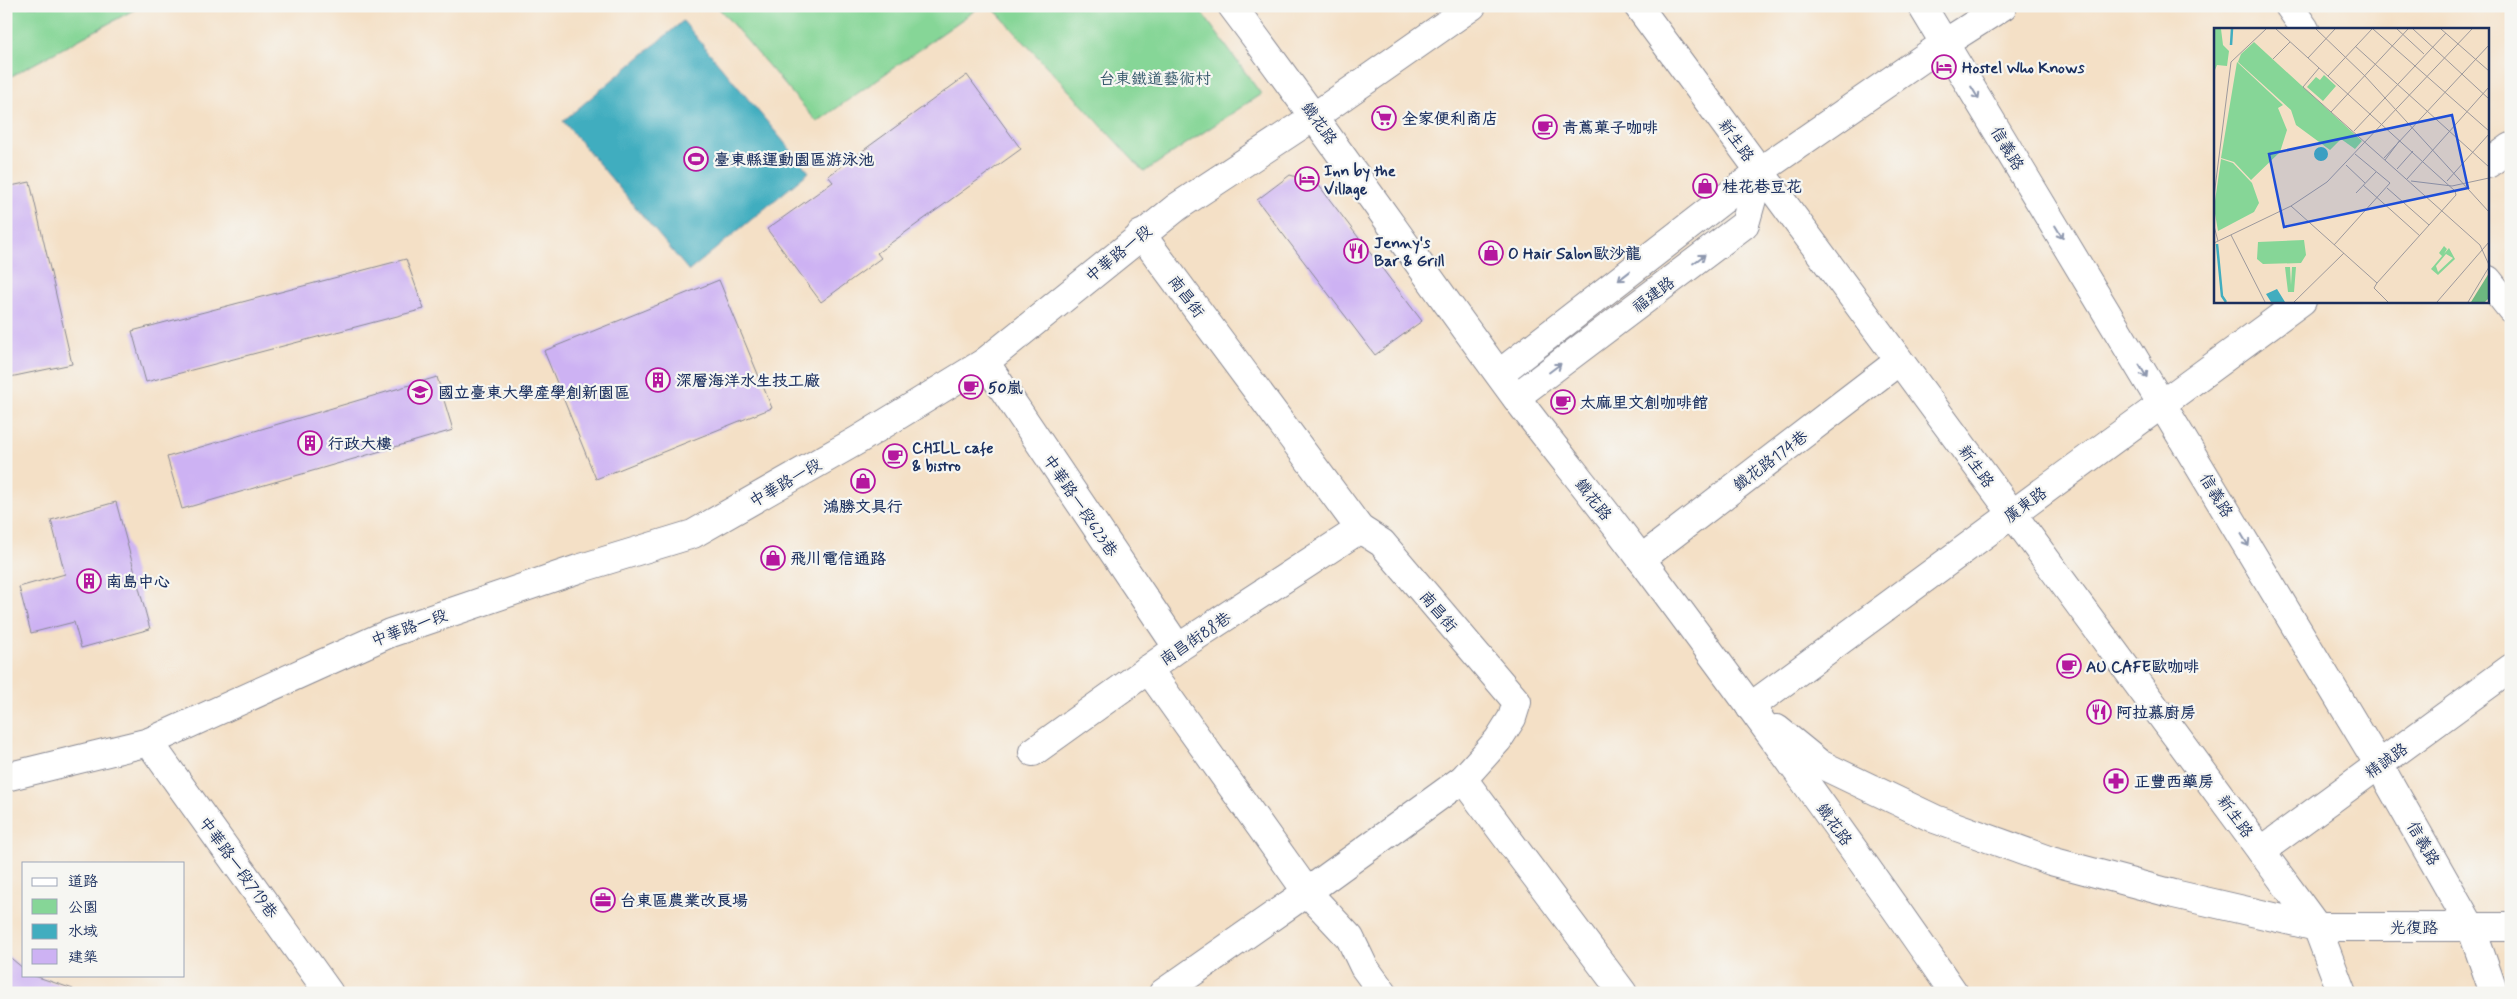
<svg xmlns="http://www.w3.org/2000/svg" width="2517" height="999" viewBox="0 0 2517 999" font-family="Mynerve,'LXGW WenKai TC',sans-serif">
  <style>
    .green { fill: #86d697; stroke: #50827a }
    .water { fill: #41adbf; stroke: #2e6e8e }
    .building { fill: #cdb2f3 }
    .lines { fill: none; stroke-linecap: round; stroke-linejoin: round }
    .minor-casing { stroke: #888892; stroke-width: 30 }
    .minor { stroke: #fff; stroke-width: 28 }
    .oneway { stroke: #8d97ae }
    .labels { text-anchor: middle; stroke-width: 4.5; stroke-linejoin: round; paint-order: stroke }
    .poi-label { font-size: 16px; font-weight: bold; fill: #1b2f5e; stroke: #f6f6f2; text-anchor: start }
    .park-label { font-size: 16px; fill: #36596c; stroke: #f6f6f2 }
    .street-label { font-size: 16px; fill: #1b2f5e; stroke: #f6f6f2 }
    .inset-river { fill: none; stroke: #41adbf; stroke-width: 2.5 }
    .inset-road { fill: none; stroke: #9d999c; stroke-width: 1 }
    .view { fill: #1d4ed8; fill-opacity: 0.15; stroke: #1d4ed8; stroke-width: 2.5 }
    .inset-edge { fill: none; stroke: #1b2f5e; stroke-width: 2.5 }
  </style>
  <rect width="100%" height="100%" fill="#f6f6f2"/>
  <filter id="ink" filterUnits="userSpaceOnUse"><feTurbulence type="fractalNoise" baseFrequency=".02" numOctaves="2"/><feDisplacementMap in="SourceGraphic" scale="10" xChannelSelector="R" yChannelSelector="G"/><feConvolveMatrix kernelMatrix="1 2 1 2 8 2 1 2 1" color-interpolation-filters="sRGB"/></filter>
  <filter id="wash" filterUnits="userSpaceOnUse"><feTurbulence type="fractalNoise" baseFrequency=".0096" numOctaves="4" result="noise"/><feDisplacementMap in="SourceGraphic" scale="20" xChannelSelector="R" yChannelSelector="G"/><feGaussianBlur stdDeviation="1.12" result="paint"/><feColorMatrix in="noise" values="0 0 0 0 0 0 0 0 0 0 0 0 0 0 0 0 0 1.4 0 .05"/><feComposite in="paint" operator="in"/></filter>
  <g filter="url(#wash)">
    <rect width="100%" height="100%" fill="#f4e0c6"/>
    <g class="green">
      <polygon points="6,6 141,6 6,79"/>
      <polygon points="717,6 981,6 817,122"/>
      <polygon points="991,6 1197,6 1261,94 1144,172"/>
    </g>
    <polygon class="water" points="683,21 809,172 689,271 563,121"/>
    <g id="blocks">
      <g class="building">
        <polygon points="967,75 1021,149 877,253 881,258 821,302 767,229 833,182 828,176"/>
        <polygon points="1290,175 1317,183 1422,321 1375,355 1257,200"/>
        <polygon points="30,182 72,364 10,377 6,360 6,187"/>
        <polygon points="406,259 424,309 146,382 132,331"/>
        <polygon points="719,280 772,408 596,479 544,351"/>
        <polygon points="437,377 453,430 182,509 167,457"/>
        <polygon points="116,502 150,629 81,648 74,622 31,633 19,587 65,574 51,520"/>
        <polygon points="6,954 24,969 24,975 32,975 73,989 73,993 6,993"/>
      </g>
    </g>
  </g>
  <g filter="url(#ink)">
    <use href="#blocks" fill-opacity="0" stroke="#888892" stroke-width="1"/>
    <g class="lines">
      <g class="minor-casing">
        <g id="minor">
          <path d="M1232 6C1330 136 1421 269 1517 399 1558 453 1601 505 1641 559 1748 702 1853 846 1954 993"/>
          <polyline points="1638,6 2317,927 2342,993"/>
          <polyline points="1922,6 2379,765 2471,927 2494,993"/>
          <polyline points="2289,6 2305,29"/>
          <polyline points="2488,164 2511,147"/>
          <polyline points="1141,234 1360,529 1382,543 1517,702 1512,718 1498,740 1463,779 1307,892 1163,993"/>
          <polyline points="2488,280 2511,309"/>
          <polyline points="985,362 1178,648"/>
          <polyline points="1500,373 1760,171 1945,43 2003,6"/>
          <polyline points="1516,397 1745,224 1760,171"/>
          <polyline points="1641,559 1899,361"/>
          <polyline points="1148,669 1307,892 1350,938 1364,967 1383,993"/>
          <polyline points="1750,707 2302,301"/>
          <polyline points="1777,729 1820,764 1935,819 2051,861 2174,894 2317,927 2511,927"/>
          <polyline points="149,742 329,993"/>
          <polyline points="1033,752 1178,648 1360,529"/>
          <polyline points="6,777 149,742 390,633 578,569 693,534 858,440 985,362 1177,207 1315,116 1472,6"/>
          <polyline points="1463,779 1623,993"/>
          <polyline points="2261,851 2511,668"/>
        </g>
      </g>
      <use href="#minor" class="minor"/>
    </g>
    <defs><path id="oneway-shaft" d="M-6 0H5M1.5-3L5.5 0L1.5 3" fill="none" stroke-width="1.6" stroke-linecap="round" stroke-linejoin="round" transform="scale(1.25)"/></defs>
    <g class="oneway">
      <use href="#oneway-shaft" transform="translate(1975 93) rotate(59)"/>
      <use href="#oneway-shaft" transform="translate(2059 232) rotate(59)"/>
      <use href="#oneway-shaft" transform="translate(1699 259) rotate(-37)"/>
      <use href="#oneway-shaft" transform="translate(1624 276) rotate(142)"/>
      <use href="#oneway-shaft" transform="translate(1555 368) rotate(-37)"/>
      <use href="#oneway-shaft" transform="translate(2143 371) rotate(59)"/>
      <use href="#oneway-shaft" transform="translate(2245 540) rotate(59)"/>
    </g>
  </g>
  <defs>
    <g id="hotel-ring" transform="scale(1.25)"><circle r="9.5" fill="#f6f6f2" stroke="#b5179e" stroke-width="1.5"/><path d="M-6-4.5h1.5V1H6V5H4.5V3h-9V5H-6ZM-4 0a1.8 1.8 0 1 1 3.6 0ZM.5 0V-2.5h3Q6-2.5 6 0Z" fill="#b5179e"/></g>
    <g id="supermarket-ring" transform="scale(1.25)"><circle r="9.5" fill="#f6f6f2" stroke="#b5179e" stroke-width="1.5"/><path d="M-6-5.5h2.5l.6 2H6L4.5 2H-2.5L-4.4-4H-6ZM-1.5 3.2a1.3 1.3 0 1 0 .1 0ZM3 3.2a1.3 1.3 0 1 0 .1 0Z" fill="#b5179e"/></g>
    <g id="cafe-ring" transform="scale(1.25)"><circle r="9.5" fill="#f6f6f2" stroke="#b5179e" stroke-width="1.5"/><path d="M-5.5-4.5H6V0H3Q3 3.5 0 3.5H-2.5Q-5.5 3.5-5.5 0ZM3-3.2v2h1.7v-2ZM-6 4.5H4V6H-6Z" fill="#b5179e"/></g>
    <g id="stadium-ring" transform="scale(1.25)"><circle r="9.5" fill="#f6f6f2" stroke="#b5179e" stroke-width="1.5"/><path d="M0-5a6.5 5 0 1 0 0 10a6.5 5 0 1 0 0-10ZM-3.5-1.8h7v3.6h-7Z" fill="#b5179e"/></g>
    <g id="shop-ring" transform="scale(1.25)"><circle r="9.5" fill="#f6f6f2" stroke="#b5179e" stroke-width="1.5"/><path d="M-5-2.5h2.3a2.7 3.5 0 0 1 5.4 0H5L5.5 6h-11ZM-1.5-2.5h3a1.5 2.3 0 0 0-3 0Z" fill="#b5179e"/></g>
    <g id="restaurant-ring" transform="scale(1.25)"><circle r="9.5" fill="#f6f6f2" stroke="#b5179e" stroke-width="1.5"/><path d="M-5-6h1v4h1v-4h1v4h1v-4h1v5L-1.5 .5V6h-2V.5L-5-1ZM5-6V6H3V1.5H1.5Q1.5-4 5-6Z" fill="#b5179e"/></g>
    <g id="building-ring" transform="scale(1.25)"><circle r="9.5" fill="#f6f6f2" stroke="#b5179e" stroke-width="1.5"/><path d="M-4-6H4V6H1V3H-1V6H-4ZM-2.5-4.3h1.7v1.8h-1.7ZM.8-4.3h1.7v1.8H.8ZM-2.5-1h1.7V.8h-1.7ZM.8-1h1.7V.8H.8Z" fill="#b5179e"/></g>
    <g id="school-ring" transform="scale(1.25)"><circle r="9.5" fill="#f6f6f2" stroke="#b5179e" stroke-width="1.5"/><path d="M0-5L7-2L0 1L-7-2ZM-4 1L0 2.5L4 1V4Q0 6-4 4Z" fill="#b5179e"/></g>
    <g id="pharmacy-ring" transform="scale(1.25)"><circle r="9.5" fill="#f6f6f2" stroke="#b5179e" stroke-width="1.5"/><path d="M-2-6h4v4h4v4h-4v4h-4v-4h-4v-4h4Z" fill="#b5179e"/></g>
    <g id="office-ring" transform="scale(1.25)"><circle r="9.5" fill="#f6f6f2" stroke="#b5179e" stroke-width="1.5"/><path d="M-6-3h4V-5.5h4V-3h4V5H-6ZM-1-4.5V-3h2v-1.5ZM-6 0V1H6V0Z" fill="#b5179e"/></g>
  </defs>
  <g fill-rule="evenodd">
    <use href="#hotel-ring" x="1944" y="67"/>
    <use href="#supermarket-ring" x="1384" y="118"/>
    <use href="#cafe-ring" x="1545" y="127"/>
    <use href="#stadium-ring" x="696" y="159"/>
    <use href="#hotel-ring" x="1307" y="179"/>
    <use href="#shop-ring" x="1705" y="186"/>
    <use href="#restaurant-ring" x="1356" y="251"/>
    <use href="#shop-ring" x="1491" y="253"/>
    <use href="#building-ring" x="658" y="380"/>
    <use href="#cafe-ring" x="971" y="387"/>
    <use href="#school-ring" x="420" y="392"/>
    <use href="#cafe-ring" x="1563" y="402"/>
    <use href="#building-ring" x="310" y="443"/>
    <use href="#cafe-ring" x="895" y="456"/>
    <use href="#shop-ring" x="863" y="481"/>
    <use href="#shop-ring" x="773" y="558"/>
    <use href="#building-ring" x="89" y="581"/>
    <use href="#cafe-ring" x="2069" y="666"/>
    <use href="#restaurant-ring" x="2099" y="712"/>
    <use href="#pharmacy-ring" x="2116" y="781"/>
    <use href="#office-ring" x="603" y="900"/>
  </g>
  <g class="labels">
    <g class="poi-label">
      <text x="1962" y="73">Hostel Who Knows</text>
      <text x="1402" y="124">全家便利商店</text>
      <text x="1562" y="133">青蔦菓子咖啡</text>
      <text x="714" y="165">臺東縣運動園區游泳池</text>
      <text x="1324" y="176">Inn by the<tspan x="1324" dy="18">Village</tspan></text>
      <text x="1722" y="192">桂花巷豆花</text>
      <text x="1374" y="248">Jenny's<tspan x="1374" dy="18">Bar &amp; Grill</tspan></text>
      <text x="1508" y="259">O Hair Salon歐沙龍</text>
      <text x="676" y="386">深層海洋水生技工廠</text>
      <text x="988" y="393">50嵐</text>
      <text x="438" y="398">國立臺東大學產學創新園區</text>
      <text x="1580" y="408">太麻里文創咖啡館</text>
      <text x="328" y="449">行政大樓</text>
      <text x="912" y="453">CHILL cafe<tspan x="912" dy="18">&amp; bistro</tspan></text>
      <text x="863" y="512" text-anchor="middle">鴻勝文具行</text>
      <text x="790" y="564">飛川電信通路</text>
      <text x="106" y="587">南島中心</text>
      <text x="2086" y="672">AU CAFE歐咖啡</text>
      <text x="2116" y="718">阿拉慕廚房</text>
      <text x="2134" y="787">正豐西藥房</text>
      <text x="620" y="906">台東區農業改良場</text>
    </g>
    <g class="park-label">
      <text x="1155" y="84">台東鐵道藝術村</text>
    </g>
    <g class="street-label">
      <text transform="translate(1320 123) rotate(54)" y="6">鐵花路</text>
      <text transform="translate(1737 140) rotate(54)" y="6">新生路</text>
      <text transform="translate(2008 148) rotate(59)" y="6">信義路</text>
      <text transform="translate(1118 253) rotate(-39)" y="6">中華路一段</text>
      <text transform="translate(1653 294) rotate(-37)" y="6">福建路</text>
      <text transform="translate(1187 296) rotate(53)" y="6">南昌街</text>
      <text transform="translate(1770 460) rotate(-37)" y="6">鐵花路174巷</text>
      <text transform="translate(1977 466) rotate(54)" y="6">新生路</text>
      <text transform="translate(785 482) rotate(-30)" y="6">中華路一段</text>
      <text transform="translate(2217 495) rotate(59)" y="6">信義路</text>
      <text transform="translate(1594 499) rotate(52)" y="6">鐵花路</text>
      <text transform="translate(2025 504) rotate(-36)" y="6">廣東路</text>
      <text transform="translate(1081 505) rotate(56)" y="6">中華路一段623巷</text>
      <text transform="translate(1439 611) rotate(50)" y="6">南昌街</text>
      <text transform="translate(409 627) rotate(-20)" y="6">中華路一段</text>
      <text transform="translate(1195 638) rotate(-34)" y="6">南昌街88巷</text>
      <text transform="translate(2386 760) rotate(-36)" y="6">精誠路</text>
      <text transform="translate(2236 816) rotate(54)" y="6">新生路</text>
      <text transform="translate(1835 824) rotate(54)" y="6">鐵花路</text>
      <text transform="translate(2424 843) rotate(60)" y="6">信義路</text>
      <text transform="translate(239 867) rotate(54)" y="6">中華路一段719巷</text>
      <text x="2414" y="933">光復路</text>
    </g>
  </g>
  <g transform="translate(2214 28)">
    <rect width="275" height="275" fill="#f4e0c6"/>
    <path d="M0 1H7L9 17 15 23 13 38 3 37 1 42ZM40 14 148 113 141 121 127 111 116 122 82 97 77 82 24 34 27 26ZM23 34 69 77 64 80 73 102 66 124 37 152 20 134 7 130ZM110 47 122 58 109 73 93 59 102 49 106 52ZM7 131 19 135 38 155 45 175 40 184 4 203 0 180ZM90 212 92 227 87 235 49 236 43 231 44 214ZM230 218 233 221 230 226 235 220 241 231 224 247 217 241 228 228 225 225ZM232 226 239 230 224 244 222 238ZM71 239H76L77 257 78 239H82L80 264H74Z" fill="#86d697" fill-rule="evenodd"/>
    <path d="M275 245V270L271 274H257Z" fill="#6cb780"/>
    <path d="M100 126a7 7 0 1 1 14 0a7 7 0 1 1-14 0ZM63 261 71 274H57L52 266Z" fill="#41adbf"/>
    <path class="inset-river" d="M17 17 18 1M3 216 8 268 12 274"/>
    <path class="inset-road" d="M62 1 241 163 242 167 163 255M102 1 151 48 275 184M159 1 275 103M183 1 210 26M199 1 275 71M227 1 275 43M141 18 275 139M94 30 121 1M59 31 76 14M105 40 89 59 266 217 275 237M114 48 158 1M117 84 194 1M140 103 232 5M170 130 275 17M171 132 186 112M132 137 151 155M183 141 199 123M193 151 275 59M197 153 238 158 275 150M233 153 275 106M149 157 206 208M173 160 215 197M142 165 162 144M0 168 17 34 52 1M77 178 163 255 160 260 174 274M0 198 4 213M17 207 51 274M0 215 77 178 113 154 258 1M120 217 176 155 141 126M80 274 130 225M223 274 275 214M254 274 275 239"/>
    <path class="view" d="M238 87 254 160 70 199 55 126Z"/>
    <rect width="275" height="275" class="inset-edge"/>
  </g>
  <rect width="2517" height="999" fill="none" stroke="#f6f6f2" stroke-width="25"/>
  <rect x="22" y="862" width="162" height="115" fill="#f6f6f2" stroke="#9ea6b7"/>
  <rect x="32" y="878" width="25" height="8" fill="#ffffff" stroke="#9ea6b7"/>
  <text x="68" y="886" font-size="15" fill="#1b2f5e">道路</text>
  <rect x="32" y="899" width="25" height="15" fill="#86d697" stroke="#9ea6b7"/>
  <text x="68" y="912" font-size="15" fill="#1b2f5e">公園</text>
  <rect x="32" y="924" width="25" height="15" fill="#41adbf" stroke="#9ea6b7"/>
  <text x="68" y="936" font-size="15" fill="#1b2f5e">水域</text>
  <rect x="32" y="949" width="25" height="15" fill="#cdb2f3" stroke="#9ea6b7"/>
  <text x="68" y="962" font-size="15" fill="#1b2f5e">建築</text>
</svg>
